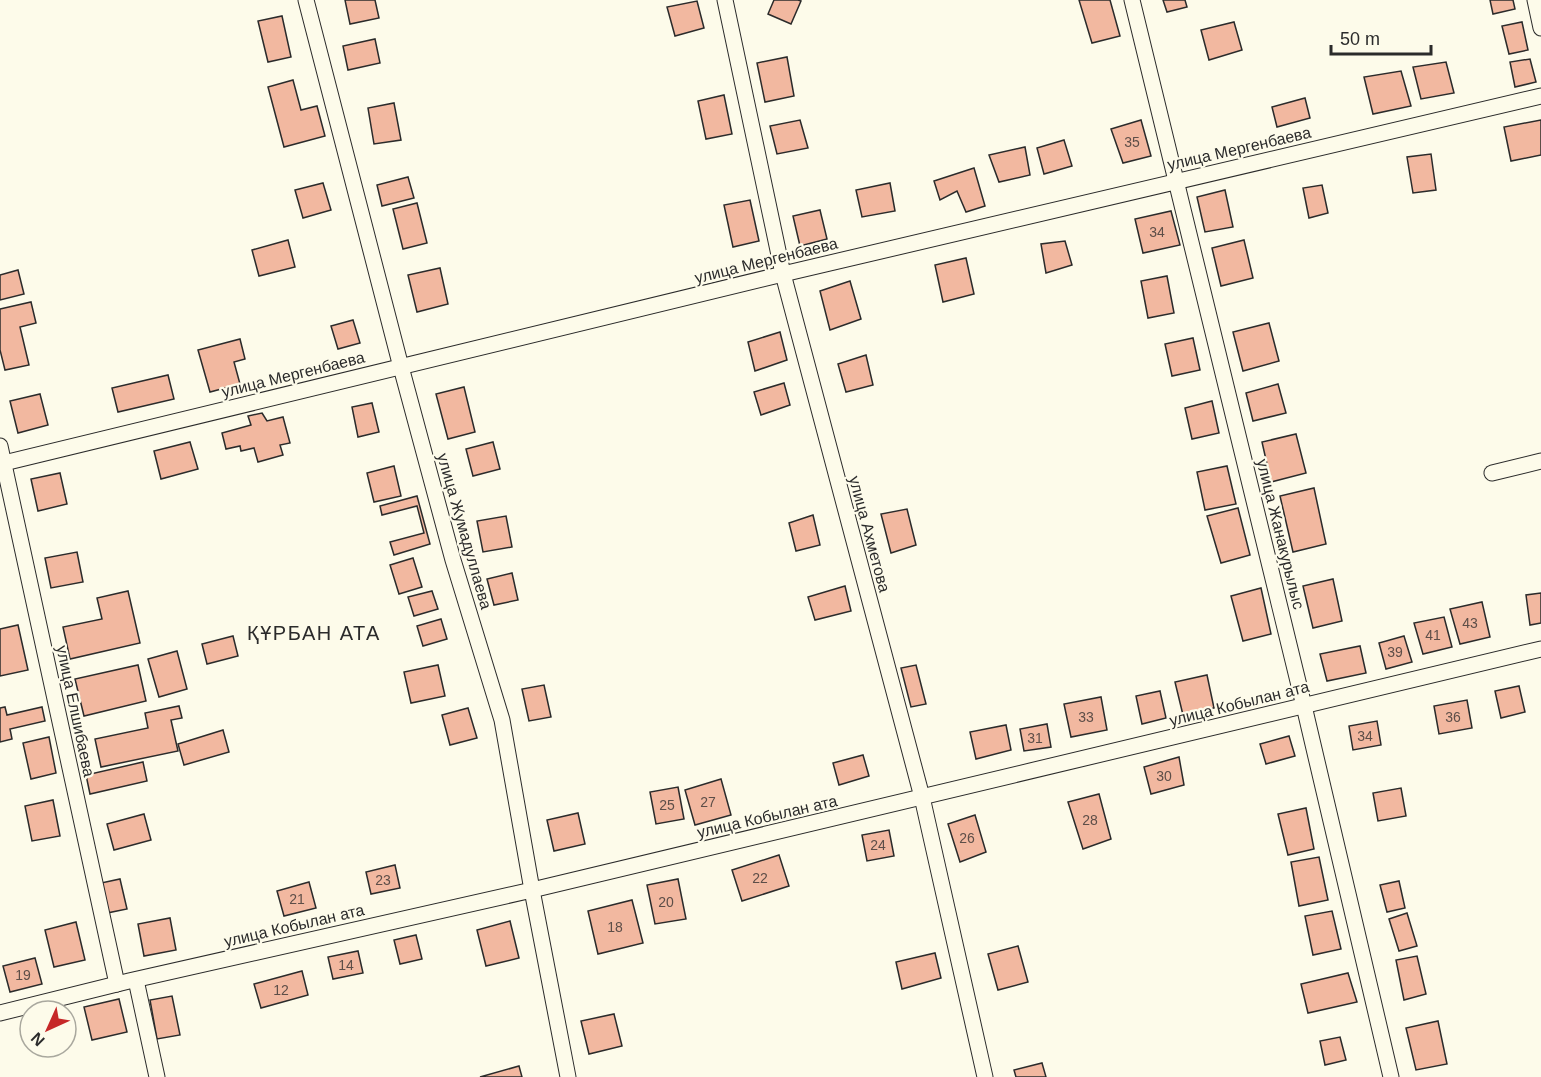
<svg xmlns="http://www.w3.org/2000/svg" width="1541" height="1077" viewBox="0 0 1541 1077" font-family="Arial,sans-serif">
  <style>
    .building { fill: #f2b8a0; stroke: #2b2b2b; stroke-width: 1.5 }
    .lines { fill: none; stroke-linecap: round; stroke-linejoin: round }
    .minor-casing { stroke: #2b2b2b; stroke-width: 17 }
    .minor { stroke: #fdfbea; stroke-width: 15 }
    .labels { text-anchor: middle; stroke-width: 4.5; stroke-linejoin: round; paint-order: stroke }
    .number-label { font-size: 14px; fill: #5d4e48 }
    .street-label { font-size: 16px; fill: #2b2b2b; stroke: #fdfbea }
    .quarter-label { font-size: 20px; letter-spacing: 1.5px; fill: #2b2b2b; stroke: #fdfbea }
  </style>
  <rect width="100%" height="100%" fill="#fdfbea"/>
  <g class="building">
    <polygon points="345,0 375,0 379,18 350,24"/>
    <polygon points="774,0 798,0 801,1 791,24 768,14"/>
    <polygon points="1079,0 1110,0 1120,36 1092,43"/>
    <polygon points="1163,0 1185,0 1187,7 1167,12"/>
    <polygon points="1490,0 1513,0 1515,9 1493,14"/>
    <polygon points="697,1 704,28 675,36 667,7"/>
    <polygon points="282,16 291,57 268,62 258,21"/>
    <polygon points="1234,22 1242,50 1209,60 1201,30"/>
    <polygon points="1522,22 1528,50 1509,54 1502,26"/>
    <polygon points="375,39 380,63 348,70 343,46"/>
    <polygon points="787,57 794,96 765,102 757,63"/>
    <polygon points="1530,59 1536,82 1515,87 1510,62"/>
    <polygon points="1446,62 1454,93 1421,99 1413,67"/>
    <polygon points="1401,71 1411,106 1373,114 1364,77"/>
    <polygon points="293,80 301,110 317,106 325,136 284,147 268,87"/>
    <polygon points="724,95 732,134 706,139 698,101"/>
    <polygon points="1305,98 1310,118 1277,127 1272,107"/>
    <polygon points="394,103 401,140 374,144 368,108"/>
    <polygon points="800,120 808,148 777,154 770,126"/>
    <polygon points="1141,120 1151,156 1123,163 1111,129"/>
    <polygon points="1541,120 1541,155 1511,161 1504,127"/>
    <polygon points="1064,140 1072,166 1044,174 1037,148"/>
    <polygon points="1025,147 1030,175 999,182 989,155"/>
    <polygon points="1431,154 1436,190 1413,193 1407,157"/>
    <polygon points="974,168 985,206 966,212 957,191 940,200 934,181"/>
    <polygon points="408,177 414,198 382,206 377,185"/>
    <polygon points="323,183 331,210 303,218 295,190"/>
    <polygon points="890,183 895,211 862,217 856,190"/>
    <polygon points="1322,185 1328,213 1309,218 1303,188"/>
    <polygon points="1225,190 1233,227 1205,232 1197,197"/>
    <polygon points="750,200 759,241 733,247 724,205"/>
    <polygon points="417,203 427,243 403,249 393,209"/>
    <polygon points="820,210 827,239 800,246 793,216"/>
    <polygon points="1171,211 1180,245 1143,253 1135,219"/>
    <polygon points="288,240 295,267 259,276 252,250"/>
    <polygon points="1244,240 1253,278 1221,286 1212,248"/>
    <polygon points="1065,241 1072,265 1046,273 1041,244"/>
    <polygon points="966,258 974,294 943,302 935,265"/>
    <polygon points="440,268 448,304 417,312 408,275"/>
    <polygon points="18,270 24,294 0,300 0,275"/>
    <polygon points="1167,276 1174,313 1148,318 1141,281"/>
    <polygon points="850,281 861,319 830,330 820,291"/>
    <polygon points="31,302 36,323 20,327 29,365 5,370 0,350 0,309"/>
    <polygon points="353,320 360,343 338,349 331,326"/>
    <polygon points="1269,323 1279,361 1243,371 1233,332"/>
    <polygon points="780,332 787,360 755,371 748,342"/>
    <polygon points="1193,338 1200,370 1172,376 1165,344"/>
    <polygon points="240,339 245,359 234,362 240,384 210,392 198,350"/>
    <polygon points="866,355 873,385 846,392 838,364"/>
    <polygon points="168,375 174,399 118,412 112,388"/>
    <polygon points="784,383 790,405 761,415 754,392"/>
    <polygon points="1278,384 1286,413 1253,421 1246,393"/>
    <polygon points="464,387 475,432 448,439 436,394"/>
    <polygon points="40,394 48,425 18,433 10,401"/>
    <polygon points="1212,401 1219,433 1192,439 1185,408"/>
    <polygon points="372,403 379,432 358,437 352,407"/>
    <polygon points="262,413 267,421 283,417 290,443 280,445 283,455 258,462 254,448 241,451 240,446 226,449 222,433 251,425 248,416"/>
    <polygon points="1296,434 1306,473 1271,482 1262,442"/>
    <polygon points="190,442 198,469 161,479 154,451"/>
    <polygon points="493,442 500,469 473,476 466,449"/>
    <polygon points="394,466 401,496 374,502 367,473"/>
    <polygon points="1227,466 1236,504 1205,510 1197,472"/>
    <polygon points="60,473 67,504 38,511 31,479"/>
    <polygon points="1314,488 1326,544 1293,552 1280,496"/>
    <polygon points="417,496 430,544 394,555 390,542 424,533 417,506 382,515 380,506"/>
    <polygon points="1238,508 1250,555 1221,563 1207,516"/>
    <polygon points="907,509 916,545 891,553 881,514"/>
    <polygon points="813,515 820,545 796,551 789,523"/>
    <polygon points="506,516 512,547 483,552 477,521"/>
    <polygon points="77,552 83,582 51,588 45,558"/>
    <polygon points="413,558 422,587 399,594 390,565"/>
    <polygon points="512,573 518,600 494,605 487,579"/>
    <polygon points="1333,579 1342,621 1313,628 1303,586"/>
    <polygon points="845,586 851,611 815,620 808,597"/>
    <polygon points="1261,588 1271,634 1243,641 1231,596"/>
    <polygon points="128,591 140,643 70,659 63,627 102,619 97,598"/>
    <polygon points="432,591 438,609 414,616 408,597"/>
    <polygon points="1541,593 1541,623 1530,625 1526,595"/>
    <polygon points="1482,602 1490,637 1460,644 1450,609"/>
    <polygon points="1444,617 1452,647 1423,654 1414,623"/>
    <polygon points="441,619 447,639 423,646 417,626"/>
    <polygon points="18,625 28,670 0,676 0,629"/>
    <polygon points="233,636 238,656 207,664 202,644"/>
    <polygon points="1404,636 1412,662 1386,669 1379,643"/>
    <polygon points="1360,646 1366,673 1327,681 1320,654"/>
    <polygon points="177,651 187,689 159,697 148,659"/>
    <polygon points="138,665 146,701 84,716 75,679"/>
    <polygon points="438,665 445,696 411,703 404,672"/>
    <polygon points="916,665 926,704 911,707 901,668"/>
    <polygon points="1207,675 1214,708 1183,715 1175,682"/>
    <polygon points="544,685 551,717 529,721 522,689"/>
    <polygon points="1519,686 1525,712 1501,718 1495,691"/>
    <polygon points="1160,691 1166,718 1142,724 1136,696"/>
    <polygon points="1101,697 1107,730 1071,737 1064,704"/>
    <polygon points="1467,700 1472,728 1439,734 1434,706"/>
    <polygon points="179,706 182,718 171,720 178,751 101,767 95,739 148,728 145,713"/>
    <polygon points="5,707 7,715 42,707 45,721 10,729 12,739 0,742 0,708"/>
    <polygon points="468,708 477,738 450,745 442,715"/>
    <polygon points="1377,721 1381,745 1353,750 1349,726"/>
    <polygon points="1047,724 1051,747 1024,751 1020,729"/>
    <polygon points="1006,725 1011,750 976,759 970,732"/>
    <polygon points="223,730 229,752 184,765 178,744"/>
    <polygon points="1289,736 1295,756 1266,764 1260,744"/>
    <polygon points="49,737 56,773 31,779 23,743"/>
    <polygon points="863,755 869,776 839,785 833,763"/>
    <polygon points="1179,757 1184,785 1151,794 1144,767"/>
    <polygon points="143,762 147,781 90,794 86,775"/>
    <polygon points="721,779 731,815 695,825 685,790"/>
    <polygon points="678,787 684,819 656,824 650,792"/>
    <polygon points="1401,788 1406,816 1378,821 1373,793"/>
    <polygon points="1099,794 1111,839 1083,849 1068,802"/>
    <polygon points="53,800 60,836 32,841 25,806"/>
    <polygon points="1306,808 1314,849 1288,855 1278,814"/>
    <polygon points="578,813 585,844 554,851 547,820"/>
    <polygon points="144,814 151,840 114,850 107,824"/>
    <polygon points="975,815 986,852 960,862 948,824"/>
    <polygon points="889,830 894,856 867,861 862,835"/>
    <polygon points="779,855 789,886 742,901 732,870"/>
    <polygon points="1319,857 1328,900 1299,906 1291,862"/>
    <polygon points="395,865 400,888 371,894 366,872"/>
    <polygon points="120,879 127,909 107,913 101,883"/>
    <polygon points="678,879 686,919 655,924 647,885"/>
    <polygon points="1399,881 1405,908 1387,912 1380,885"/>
    <polygon points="309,882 316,908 284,916 277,891"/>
    <polygon points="632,900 643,943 598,954 588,911"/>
    <polygon points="1332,911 1341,949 1313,955 1305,916"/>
    <polygon points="1407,913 1417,946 1399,951 1389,919"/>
    <polygon points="170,918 176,950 144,956 138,924"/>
    <polygon points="510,921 519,958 486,966 477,930"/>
    <polygon points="76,922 85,960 54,967 45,930"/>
    <polygon points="416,935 422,959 400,964 394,940"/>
    <polygon points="1018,946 1028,982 998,990 988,954"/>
    <polygon points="358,951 363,973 333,979 328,957"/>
    <polygon points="935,953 941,978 902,989 896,962"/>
    <polygon points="1417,956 1426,994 1404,1000 1396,960"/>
    <polygon points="35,958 42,984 10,992 3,966"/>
    <polygon points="302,971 308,995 261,1008 254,984"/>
    <polygon points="1348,973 1357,1002 1308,1013 1301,984"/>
    <polygon points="172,996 180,1035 157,1039 150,1000"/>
    <polygon points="119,999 127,1032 92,1040 84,1007"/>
    <polygon points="614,1014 622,1046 589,1054 581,1021"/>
    <polygon points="1438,1021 1447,1064 1416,1070 1406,1028"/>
    <polygon points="1340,1037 1346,1060 1325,1065 1320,1041"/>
    <polygon points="1042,1063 1046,1077 1016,1077 1014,1070"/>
    <polygon points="519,1066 522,1077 480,1077"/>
  </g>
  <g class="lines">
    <g class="minor-casing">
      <g id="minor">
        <polyline points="306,0 401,367 453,560 502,720 532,890 568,1077"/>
        <polyline points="725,0 783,274 922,797 985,1077"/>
        <polyline points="1132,0 1304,706 1391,1077"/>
        <polyline points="1535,0 1541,28"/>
        <polyline points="0,446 117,984"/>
        <polyline points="0,464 783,274 1541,96"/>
        <polyline points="1492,473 1541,461"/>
        <polyline points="136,980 157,1077"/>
        <polyline points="0,1013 129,981 532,890 1541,649"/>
      </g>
    </g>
    <use href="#minor" class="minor"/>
  </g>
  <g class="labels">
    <g class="number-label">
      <text x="1132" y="147">35</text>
      <text x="1157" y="237">34</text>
      <text x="1470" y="628">43</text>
      <text x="1433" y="640">41</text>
      <text x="1395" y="657">39</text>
      <text x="1086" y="722">33</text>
      <text x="1453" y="722">36</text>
      <text x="1365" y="741">34</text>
      <text x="1035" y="743">31</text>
      <text x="1164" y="781">30</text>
      <text x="708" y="807">27</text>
      <text x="667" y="810">25</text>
      <text x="1090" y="825">28</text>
      <text x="967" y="843">26</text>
      <text x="878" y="850">24</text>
      <text x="760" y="883">22</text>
      <text x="383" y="885">23</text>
      <text x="297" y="904">21</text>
      <text x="666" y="907">20</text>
      <text x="615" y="932">18</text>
      <text x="346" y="970">14</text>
      <text x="23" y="980">19</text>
      <text x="281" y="995">12</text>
    </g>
    <g class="street-label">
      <text transform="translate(1239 148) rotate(-13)" y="6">улица Мергенбаева</text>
      <text transform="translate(766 260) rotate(-14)" y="6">улица Мергенбаева</text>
      <text transform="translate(293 374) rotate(-14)" y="6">улица Мергенбаева</text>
      <text transform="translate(465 531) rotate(74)" y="6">улица Жумадуллаева</text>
      <text transform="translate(870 534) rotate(75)" y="6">улица Ахметова</text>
      <text transform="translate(1281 534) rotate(76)" y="6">улица Жанакурылыс</text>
      <text transform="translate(1239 703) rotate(-14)" y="6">улица Кобылан ата</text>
      <text transform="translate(76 711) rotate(78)" y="6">улица Елшибаева</text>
      <text transform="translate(767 816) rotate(-13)" y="6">улица Кобылан ата</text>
      <text transform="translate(294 925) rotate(-13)" y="6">улица Кобылан ата</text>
    </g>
    <g class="quarter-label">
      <text x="314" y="640">ҚҰРБАН АТА</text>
    </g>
  </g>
  <g transform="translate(48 1029) rotate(225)"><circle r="28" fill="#fdfbea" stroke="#a9a89e" stroke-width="1.5"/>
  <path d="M0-4.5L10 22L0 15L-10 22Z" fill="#c62828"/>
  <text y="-9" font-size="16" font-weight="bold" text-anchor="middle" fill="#2b2b2b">N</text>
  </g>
  <path d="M1331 45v9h100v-9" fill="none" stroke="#2b2b2b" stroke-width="3"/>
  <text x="1340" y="45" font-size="18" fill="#2b2b2b" stroke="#fdfbea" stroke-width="4.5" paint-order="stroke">50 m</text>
</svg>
